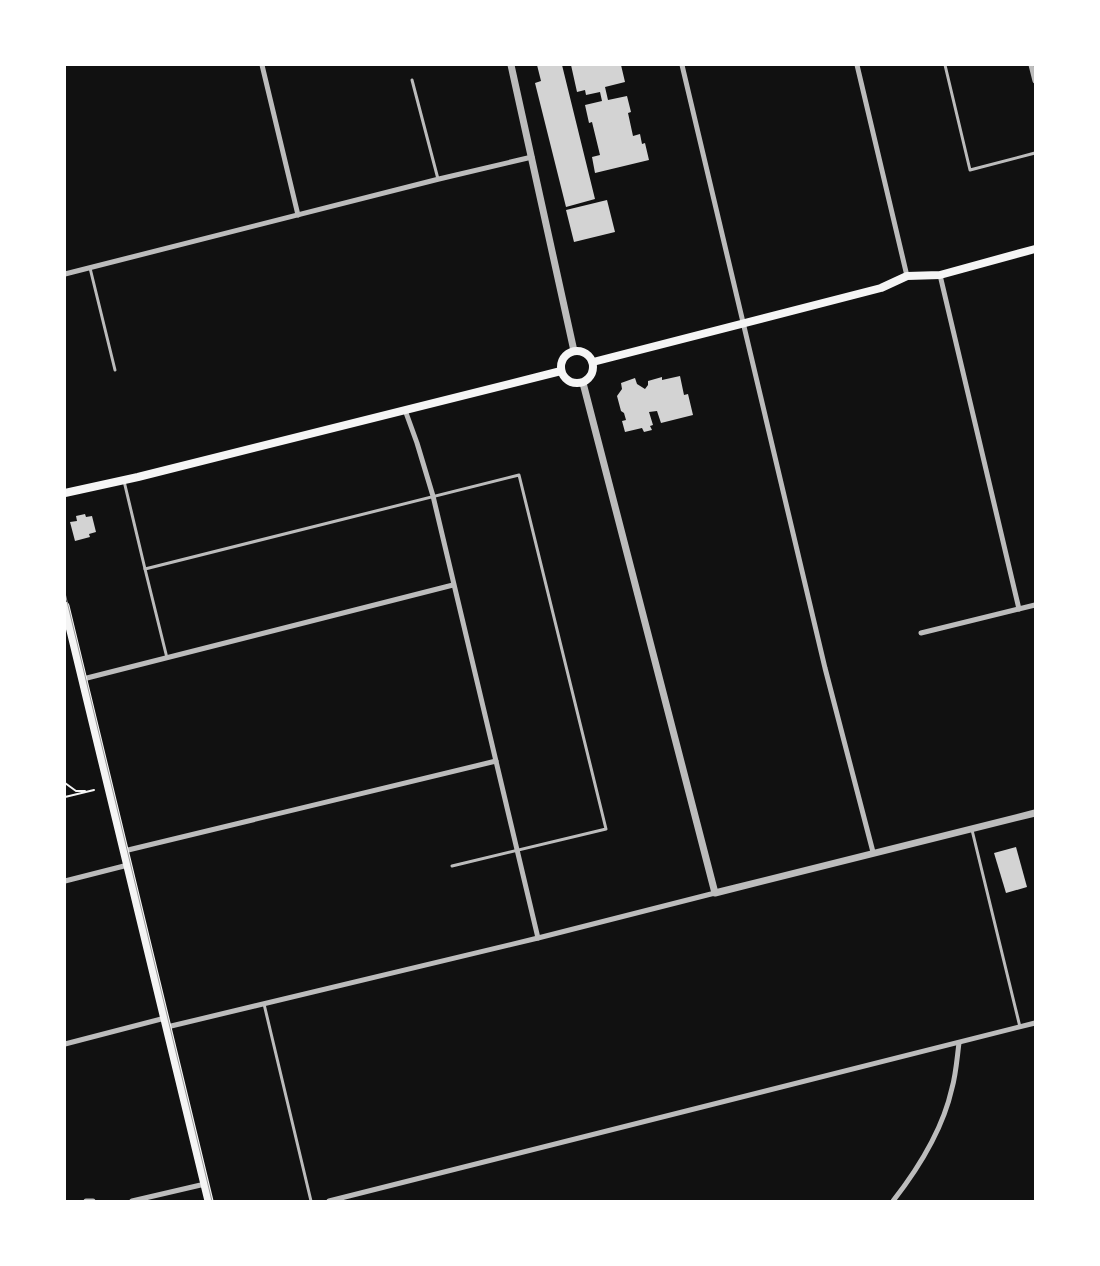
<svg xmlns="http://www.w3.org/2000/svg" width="1100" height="1266" viewBox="0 0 1100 1266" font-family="'Playfair Display',serif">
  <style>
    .building { fill: #d3d3d3 }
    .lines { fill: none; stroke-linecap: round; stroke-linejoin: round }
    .path { stroke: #f5f5f5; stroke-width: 2 }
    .service { stroke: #bcbcbc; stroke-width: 3 }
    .minor { stroke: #bcbcbc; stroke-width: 5 }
    .tertiary { stroke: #bcbcbc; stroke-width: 7 }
    .secondary { stroke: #f5f5f5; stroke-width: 8 }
    .primary { stroke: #f5f5f5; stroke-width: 9 }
    .tram { stroke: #9a9a9a; stroke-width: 1 }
  </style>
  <rect width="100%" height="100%" fill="#111"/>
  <g class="building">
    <polygon points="537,65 562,65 595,199 566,207 535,83 541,81"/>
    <polygon points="571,65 621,65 625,82 605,87 608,100 627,96 631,112 628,113 633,136 640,134 642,144 645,143 649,160 595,173 592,157 600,155 592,122 589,123 585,105 602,101 600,92 586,95 585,90 577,92"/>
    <polygon points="607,200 615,232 574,242 566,210"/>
    <polygon points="680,376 684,395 688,394 693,415 661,423 657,411 649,412 653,425 650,426 652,430 644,432 642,428 625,432 622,421 626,420 624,413 621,411 617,396 622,389 621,383 635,378 637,384 645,389 648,385 648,381 662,377 662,380"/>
    <polygon points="85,514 86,517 92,516 96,532 89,534 90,537 75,541 70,522 77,521 76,516"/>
    <polygon points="1016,847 1027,887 1006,893 994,853"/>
  </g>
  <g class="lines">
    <g class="path">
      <polyline points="65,783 76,791 85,791"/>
      <polyline points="65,797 94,790"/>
    </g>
    <g class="service">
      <polyline points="945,65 970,170 1035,153"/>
      <polyline points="412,80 438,179"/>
      <polyline points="90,268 115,370"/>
      <polyline points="124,481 145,569"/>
      <polyline points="167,658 145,569 519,475 606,829 452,866"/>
      <polyline points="972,830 1020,1027"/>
      <polyline points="264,1004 311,1201"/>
    </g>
    <g class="minor">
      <polyline points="262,65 298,215"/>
      <polyline points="682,65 825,668 873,852"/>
      <polyline points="857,65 907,276"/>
      <polyline points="1031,65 1035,81"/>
      <polyline points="65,274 439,179 532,157"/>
      <polyline points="940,275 1019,609"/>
      <polyline points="405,410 417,443 433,496 538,938"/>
      <polyline points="921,633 1035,605"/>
      <polyline points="83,679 453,585"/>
      <polyline points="124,851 496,761"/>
      <polyline points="65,881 128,865"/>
      <polyline points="167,1027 538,938 715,893"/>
      <polyline points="65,1044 165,1018"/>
      <polyline points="86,1201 93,1201"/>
      <polyline points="132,1201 205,1184"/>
      <polyline points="329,1201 1035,1023"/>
      <path d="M893 1201C918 1169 943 1129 952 1088 956 1074 957 1058 959 1043"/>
    </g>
    <g class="tertiary">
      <polyline points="511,65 574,351"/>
      <polyline points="583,383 715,893 1035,813"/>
    </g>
    <g class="secondary">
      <circle cx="577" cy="367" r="16"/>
      <polyline points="593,362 881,288 907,276 940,275 1035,249"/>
      <polyline points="65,493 138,477 561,371"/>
    </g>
    <polyline class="primary" points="65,606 209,1201"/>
    <polyline class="tram" points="65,593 212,1201"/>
  </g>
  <rect width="1100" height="1266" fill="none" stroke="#ffffff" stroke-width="132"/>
</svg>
